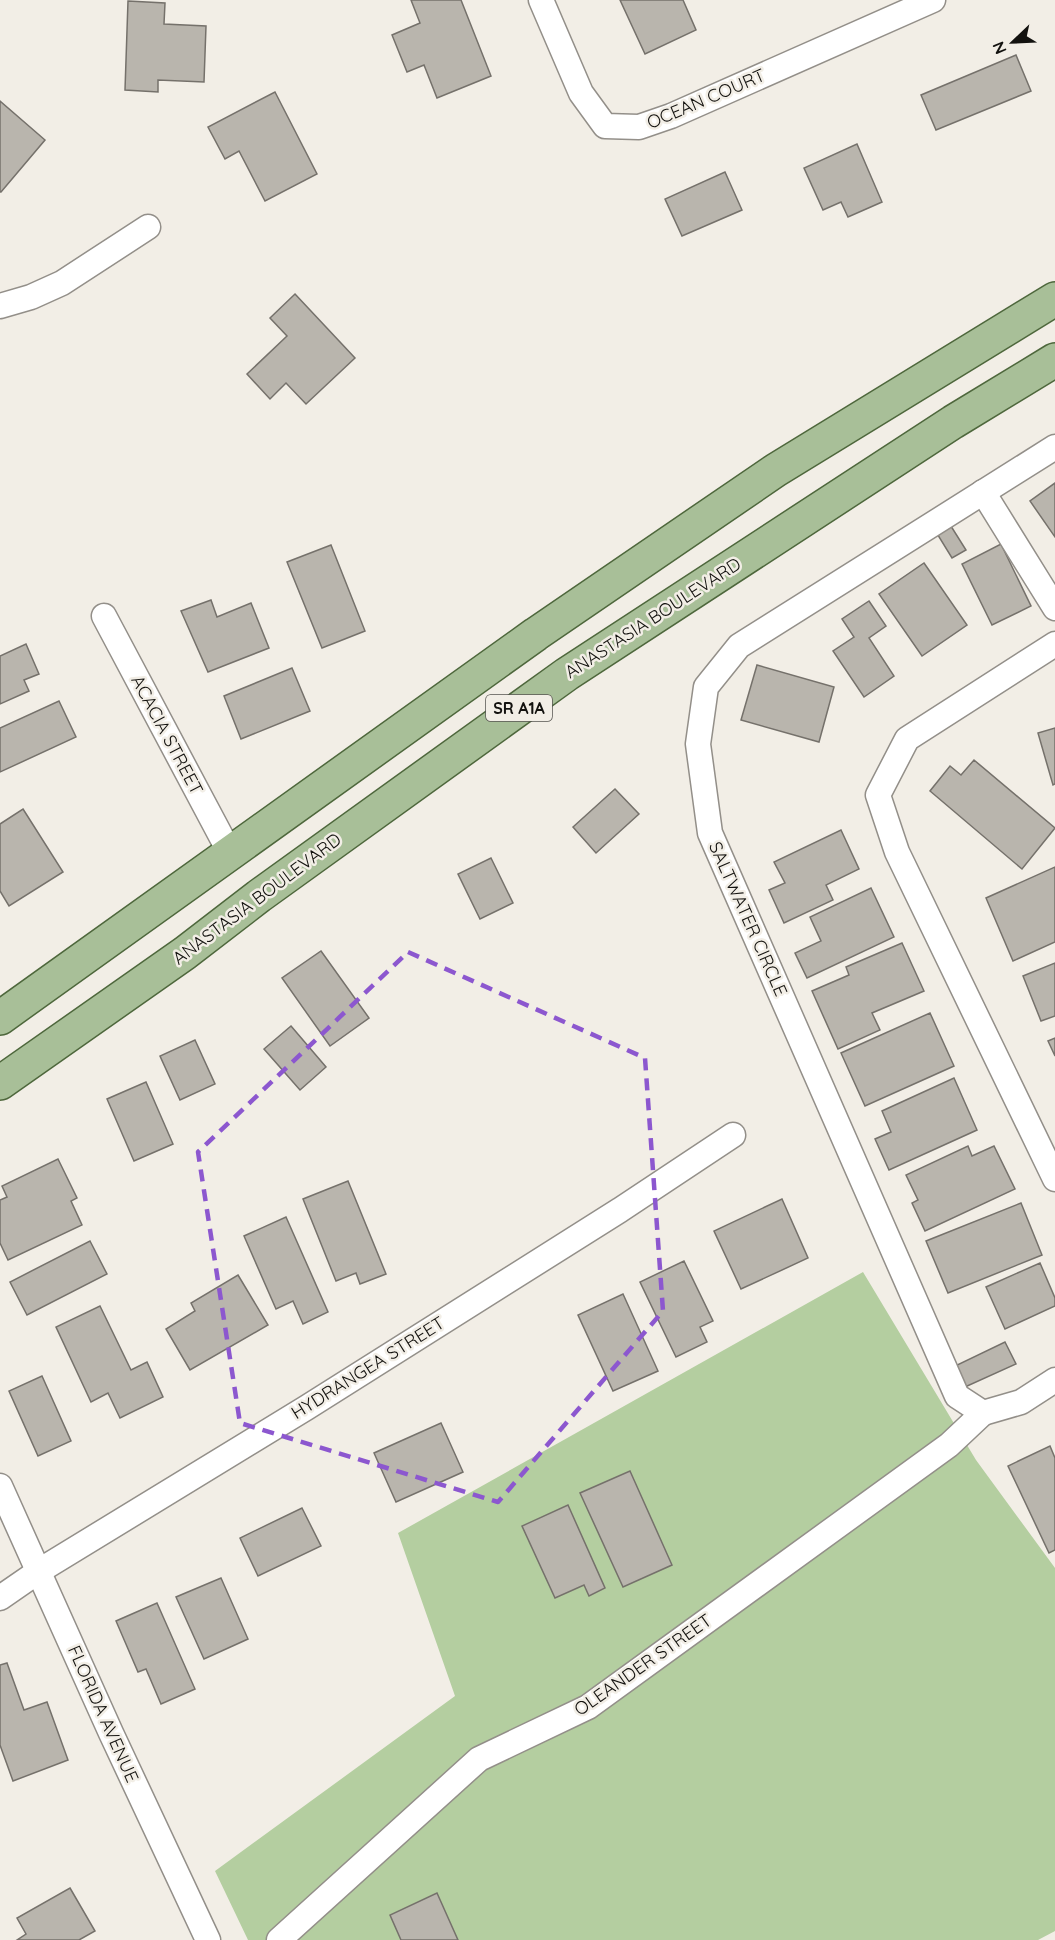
<svg xmlns="http://www.w3.org/2000/svg" width="1055" height="1940" viewBox="0 0 1055 1940" font-family="Quicksand,sans-serif">
  <style>
    .green { fill: #b4cea0 }
    .building { fill: #b9b5ad; stroke: #75716b; stroke-width: 1.5 }
    .lines { fill: none; stroke-linecap: round; stroke-linejoin: round }
    .street-casing { stroke: #938f89; stroke-width: 27 }
    .primary-casing { stroke: #4e673c; stroke-width: 36 }
    .street { stroke: #fff; stroke-width: 24 }
    .primary { stroke: #a8bf98; stroke-width: 33 }
    .marked { fill: none; stroke: #8c57cf; stroke-width: 4.5; stroke-dasharray: 12 8; stroke-linejoin: round }
    .labels { text-anchor: middle; stroke-width: 5; stroke-linejoin: round; paint-order: stroke }
    .shield { fill: #f2eee6; stroke: #565450; stroke-width: 1.5 }
    .shield-label { font-size: 16px; font-weight: bold; fill: #13120f }
    .street-label { font-size: 18px; fill: #13120f; stroke: #f2eee6 }
  </style>
  <rect width="100%" height="100%" fill="#f2eee6"/>
  <polygon class="green" points="863,1272 976,1460 1055,1568 1055,1931 1038,1940 248,1940 215,1871 455,1696 398,1533"/>
  <g class="building">
    <polygon points="411,0 461,0 491,76 437,98 424,65 407,72 392,35 420,23"/>
    <polygon points="620,0 683,0 696,30 645,54"/>
    <polygon points="128,1 165,3 164,24 206,26 204,82 158,80 158,92 125,90"/>
    <polygon points="1016,55 1031,91 936,130 921,95"/>
    <polygon points="275,92 317,174 265,201 239,151 225,159 208,127"/>
    <polygon points="0,101 45,140 1,192 0,192"/>
    <polygon points="857,144 882,202 848,217 841,202 823,210 804,168"/>
    <polygon points="725,172 742,210 682,236 665,199"/>
    <polygon points="295,294 355,358 306,404 286,383 270,399 247,374 287,336 270,318"/>
    <polygon points="1055,483 1055,537 1030,501"/>
    <polygon points="949,523 966,550 952,558 936,532"/>
    <polygon points="1001,544 1031,606 992,625 962,564"/>
    <polygon points="331,545 365,631 322,648 287,562"/>
    <polygon points="924,563 967,625 922,656 879,594"/>
    <polygon points="211,600 217,617 251,603 269,648 208,672 181,611"/>
    <polygon points="869,601 886,626 869,638 894,676 864,697 833,651 854,637 842,619"/>
    <polygon points="26,644 39,674 24,680 29,691 0,704 0,656"/>
    <polygon points="757,665 834,687 819,742 741,720"/>
    <polygon points="292,668 310,711 241,739 224,696"/>
    <polygon points="59,701 76,737 0,772 0,728"/>
    <polygon points="1055,728 1055,784 1053,785 1038,733"/>
    <polygon points="974,760 1055,828 1022,869 930,791 950,766 961,775"/>
    <polygon points="615,789 639,814 596,853 573,827"/>
    <polygon points="23,809 63,872 9,906 0,891 0,824"/>
    <polygon points="841,830 859,869 826,885 833,900 784,923 769,890 785,883 774,862"/>
    <polygon points="491,858 513,903 480,919 458,874"/>
    <polygon points="1055,867 1055,942 1013,961 986,898"/>
    <polygon points="871,888 894,937 807,978 795,953 821,941 810,917"/>
    <polygon points="902,943 924,991 872,1013 880,1030 838,1049 812,991 849,975 846,967"/>
    <polygon points="321,951 369,1018 330,1046 282,978"/>
    <polygon points="1055,963 1055,1016 1041,1021 1023,976"/>
    <polygon points="930,1013 954,1066 865,1106 841,1053"/>
    <polygon points="291,1026 326,1067 300,1090 264,1049"/>
    <polygon points="1055,1038 1055,1056 1048,1041"/>
    <polygon points="195,1040 215,1084 180,1100 160,1056"/>
    <polygon points="954,1078 977,1130 889,1170 875,1139 891,1132 882,1111"/>
    <polygon points="146,1082 173,1144 134,1161 107,1099"/>
    <polygon points="968,1146 972,1156 994,1146 1015,1189 925,1231 912,1203 918,1200 906,1175"/>
    <polygon points="58,1159 77,1198 71,1201 82,1225 8,1260 0,1243 0,1200 7,1197 2,1186"/>
    <polygon points="348,1181 386,1274 360,1284 356,1273 336,1281 303,1199"/>
    <polygon points="782,1199 808,1258 741,1289 714,1231"/>
    <polygon points="1021,1203 1042,1255 948,1293 926,1241"/>
    <polygon points="286,1217 328,1312 303,1324 293,1301 276,1309 244,1236"/>
    <polygon points="90,1241 107,1274 27,1315 10,1282"/>
    <polygon points="684,1261 713,1321 700,1327 707,1342 676,1357 640,1282"/>
    <polygon points="1040,1263 1055,1298 1055,1306 1005,1329 986,1287"/>
    <polygon points="238,1275 268,1325 190,1370 166,1329 195,1311 191,1303"/>
    <polygon points="623,1294 658,1371 613,1391 578,1315"/>
    <polygon points="100,1306 131,1370 147,1362 163,1397 120,1418 108,1393 91,1402 56,1327"/>
    <polygon points="1005,1342 1016,1364 965,1387 955,1366"/>
    <polygon points="42,1376 71,1441 38,1456 9,1391"/>
    <polygon points="441,1423 463,1472 396,1502 374,1453"/>
    <polygon points="1050,1446 1055,1458 1055,1550 1049,1553 1008,1466"/>
    <polygon points="630,1471 672,1565 623,1587 580,1493"/>
    <polygon points="568,1505 605,1588 589,1596 584,1585 555,1598 522,1526"/>
    <polygon points="302,1508 321,1546 258,1576 240,1538"/>
    <polygon points="221,1578 248,1639 204,1659 176,1597"/>
    <polygon points="157,1603 195,1689 161,1704 146,1669 138,1672 116,1621"/>
    <polygon points="7,1663 24,1710 47,1702 68,1760 13,1781 0,1745 0,1665"/>
    <polygon points="70,1888 95,1931 79,1940 17,1940 26,1934 17,1918"/>
    <polygon points="437,1893 458,1940 401,1940 390,1915"/>
  </g>
  <g class="lines">
    <g class="street-casing">
      <g id="street">
        <polyline points="541,0 581,93 605,126 639,127 671,116 933,0"/>
        <polyline points="0,306 31,297 62,283 148,227"/>
        <polyline points="1055,447 739,646 706,687 698,744 710,833 957,1396 983,1413 1021,1402 1055,1380"/>
        <polyline points="983,492 1055,608"/>
        <polyline points="104,616 230,853"/>
        <polyline points="1055,644 907,739 878,795 897,852 1055,1179"/>
        <polyline points="0,1486 111,1733 208,1940"/>
        <polyline points="0,1598 39,1571 306,1408 620,1210 733,1135"/>
        <polyline points="279,1940 479,1759 588,1707 949,1445 983,1413"/>
      </g>
    </g>
    <g class="primary-casing">
      <g id="primary">
        <polyline points="0,1018 536,634 776,470 1055,299"/>
        <polyline points="0,1083 185,953 259,896 567,674 953,422 1055,360"/>
      </g>
    </g>
    <use href="#street" class="street"/>
    <use href="#primary" class="primary"/>
  </g>
  <path class="marked" d="M408 952 645 1058 663 1311 498 1502 240 1423 198 1152Z"/>
  <g class="labels">
    <rect class="shield" x="486" y="695" width="66" height="26" rx="4.5"/>
    <g class="shield-label">
      <text x="519" y="714">SR A1A</text>
    </g>
    <g class="street-label">
      <text transform="translate(706 99) rotate(-23)" y="6">OCEAN COURT</text>
      <text transform="translate(653 618) rotate(-33)" y="6">ANASTASIA BOULEVARD</text>
      <text transform="translate(167 735) rotate(62)" y="6">ACACIA STREET</text>
      <text transform="translate(257 899) rotate(-37)" y="6">ANASTASIA BOULEVARD</text>
      <text transform="translate(748 919) rotate(66)" y="6">SALTWATER CIRCLE</text>
      <text transform="translate(368 1368) rotate(-32)" y="6">HYDRANGEA STREET</text>
      <text transform="translate(643 1665) rotate(-35)" y="6">OLEANDER STREET</text>
      <text transform="translate(103 1714) rotate(66)" y="6">FLORIDA AVENUE</text>
    </g>
  </g>
  <g transform="translate(1013 42) rotate(247)" stroke="#f2eee6" stroke-width="4.5" paint-order="stroke">
  <path d="M0-4.5L10 22L0 15L-10 22Z" fill="#13120f"/>
  <text y="-9" font-size="16" font-weight="bold" text-anchor="middle" fill="#13120f">N</text>
  </g>
</svg>
